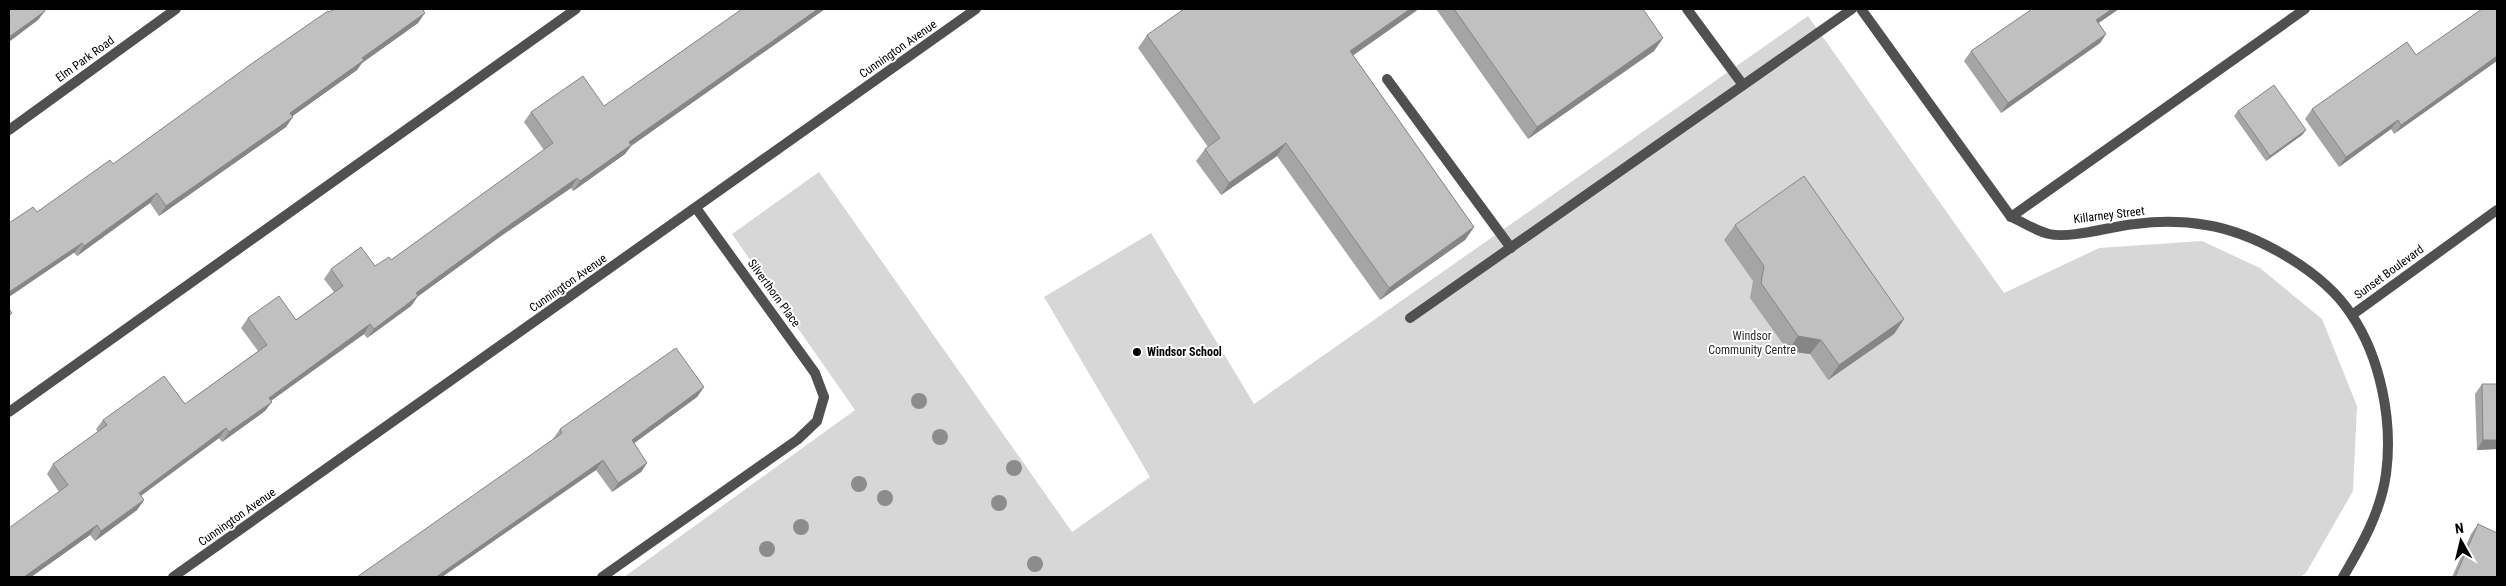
<svg xmlns="http://www.w3.org/2000/svg" width="2506" height="586" viewBox="0 0 2506 586" font-family="'Roboto Condensed',sans-serif">
  <style>
    .green { fill: #d7d7d7 }
    .lines { fill: none; stroke-linecap: round; stroke-linejoin: round }
    .lane { stroke: #505050; stroke-width: 10 }
    .street { stroke: #505050; stroke-width: 10 }
    .tree { fill: #8c8c8c }
    .wall { fill: #a5a5a5 }
    .shaded-wall { fill: #868686 }
    .building { fill: #c0c0c0; stroke: #868686 }
    .poi-dot { fill: #000; stroke: #fff; stroke-width: 2 }
    .labels { text-anchor: middle; stroke-width: 4; stroke-linejoin: round; paint-order: stroke }
    .street-label { font-size: 12px; fill: #000; stroke: #fff }
    .park-label { font-size: 12px; fill: #2e2e2e; stroke: #fff }
    .poi-label { font-size: 12px; font-weight: bold; fill: #000; stroke: #fff; text-anchor: start }
  </style>
  <rect width="100%" height="100%" fill="#fff"/>
  <polygon class="green" points="1808,16 2004,293 2099,248 2202,241 2260,268 2322,319 2357,406 2353,491 2306,573 2300,577 624,577 855,410 732,234 819,172 1072,532 1150,477 1044,297 1151,233 1254,404"/>
  <g class="lines">
    <g class="lane">
      <polyline points="1687,9 1743,85"/>
      <polyline points="1387,79 1511,248"/>
      <polyline points="2011,217 2305,9"/>
      <polyline points="1410,318 1852,9"/>
      <polyline points="9,412 576,9"/>
      <polyline points="602,577 797,440 817,421 824,397"/>
    </g>
    <g class="street">
      <path d="M1861 9 2011 217C2023 222 2036 231 2049 234 2071 239 2112 226 2135 224 2158 221 2183 221 2206 225 2256 233 2323 271 2351 314 2381 358 2393 422 2386 474 2381 511 2362 545 2343 577"/>
      <polyline points="9,130 176,9"/>
      <polyline points="696,208 815,373 824,397"/>
      <polyline points="2352,315 2497,210"/>
      <polyline points="173,577 976,9"/>
    </g>
  </g>
  <g class="tree">
    <circle cx="919" cy="401" r="8"/>
    <circle cx="940" cy="437" r="8"/>
    <circle cx="1014" cy="468" r="8"/>
    <circle cx="859" cy="484" r="8"/>
    <circle cx="885" cy="498" r="8"/>
    <circle cx="999" cy="503" r="8"/>
    <circle cx="801" cy="527" r="8"/>
    <circle cx="767" cy="549" r="8"/>
    <circle cx="1035" cy="564" r="8"/>
  </g>
  <g class="wall">
    <polygon points="335,9 427,9 423,11 418,23 362,63 357,70 292,116 286,127 159,216 150,203 77,256 37,212 113,164"/>
    <polygon points="742,9 825,9 631,146 625,154 573,191 571,188 501,236 418,296 411,306 367,338 364,334 271,401 265,411 222,442 219,438 141,496 144,500 137,510 95,541 90,535 31,577 9,577 59,492 47,474 53,464 98,432 96,429 103,420 185,404 258,351 241,328 248,318 296,320 334,292 324,279 331,269 375,266 391,260 544,150 524,122 531,112 604,106"/>
    <polygon points="1436,9 1643,9 1663,38 1654,51 1528,139"/>
    <polygon points="2497,9 2394,134 2391,129 2339,167 2305,119 2312,109 2416,55"/>
    <polygon points="2099,23 2106,34 2100,43 2001,113 1964,61 1971,51"/>
    <polygon points="1147,35 1353,55 1474,227 1465,240 1380,300 1277,156 1221,195 1196,161 1205,149 1208,147 1138,48"/>
    <polygon points="2238,111 2306,130 2302,135 2266,161 2234,116"/>
    <polygon points="1735,225 1904,319 1894,334 1828,380 1810,354 1788,351 1750,298 1753,281 1724,240"/>
    <polygon points="2482,384 2497,449 2477,450 2475,394"/>
    <polygon points="704,387 697,397 634,443 647,463 641,472 612,492 596,470 568,488 553,439 560,429"/>
    <polygon points="2478,524 2497,577 2452,577 2471,534"/>
  </g>
  <g class="shaded-wall">
    <polygon points="818,9 825,9 631,146 625,154 573,191 580,181 629,142"/>
    <polygon points="1410,9 1419,9 1341,64 1350,51"/>
    <polygon points="2112,9 2119,9 2090,29 2096,20"/>
    <polygon points="45,11 38,20 9,42 9,37"/>
    <polygon points="425,13 418,23 362,63 357,70 283,123 290,113 362,58"/>
    <polygon points="2106,34 2100,43 2001,113 2008,103"/>
    <polygon points="1663,38 1654,51 1528,139 1537,127"/>
    <polygon points="2497,56 2497,61 2394,134 2401,125"/>
    <polygon points="293,117 286,127 159,216 166,206"/>
    <polygon points="2398,120 2391,129 2339,167 2346,157"/>
    <polygon points="2306,130 2302,135 2266,161 2270,156"/>
    <polygon points="1286,143 1277,156 1221,195 1229,183"/>
    <polygon points="577,178 571,188 501,236 409,303 416,293 508,226"/>
    <polygon points="157,193 150,203 77,256 84,246"/>
    <polygon points="1474,227 1465,240 1380,300 1389,288"/>
    <polygon points="82,243 75,252 9,297 9,292"/>
    <polygon points="418,296 411,306 367,338 374,329"/>
    <polygon points="1904,319 1894,334 1828,380 1839,365"/>
    <polygon points="370,324 364,334 262,407 269,398"/>
    <polygon points="1798,336 1821,340 1810,354 1788,351"/>
    <polygon points="704,387 697,397 625,450 632,440"/>
    <polygon points="272,402 265,411 222,442 229,432"/>
    <polygon points="226,428 219,438 132,502 139,493"/>
    <polygon points="2483,440 2497,440 2497,449 2477,450"/>
    <polygon points="603,460 596,470 442,577 436,577"/>
    <polygon points="647,463 641,472 612,492 618,483"/>
    <polygon points="144,500 137,510 95,541 101,531"/>
    <polygon points="97,525 90,535 31,577 24,577"/>
  </g>
  <g class="building">
    <polygon points="9,9 44,9 45,11 9,37"/>
    <polygon points="335,9 422,9 425,13 362,58 364,60 290,113 293,117 166,206 157,193 84,246 82,243 9,292 9,223 33,207 37,212 110,160 113,164 254,62 328,11 329,12"/>
    <polygon points="742,9 818,9 629,142 631,145 580,181 577,178 508,226 416,293 418,296 374,329 370,324 269,398 272,402 229,432 226,428 139,493 144,500 101,531 97,525 24,577 9,577 9,528 68,485 53,464 107,425 103,420 164,376 185,404 267,345 248,318 279,296 296,320 343,286 331,269 361,247 375,266 389,257 391,260 553,143 531,112 583,76 604,106"/>
    <polygon points="1184,9 1410,9 1350,51 1474,227 1389,288 1286,143 1229,183 1205,149 1220,138 1147,35"/>
    <polygon points="1454,9 1643,9 1663,38 1537,127"/>
    <polygon points="2032,9 2112,9 2096,20 2106,34 2008,103 1971,51"/>
    <polygon points="2482,9 2497,9 2497,56 2401,125 2398,120 2346,157 2312,109 2407,42 2416,55"/>
    <polygon points="2274,85 2306,130 2270,156 2238,111"/>
    <polygon points="1804,176 1904,319 1839,365 1821,340 1798,336 1761,283 1764,266 1735,225"/>
    <polygon points="9,309 12,313 9,316"/>
    <polygon points="676,348 704,387 632,440 647,463 618,483 603,460 436,577 357,577 562,433 560,429"/>
    <polygon points="2482,384 2497,384 2497,440 2483,440"/>
    <polygon points="2478,524 2497,533 2497,577 2455,577"/>
  </g>
  <circle class="poi-dot" cx="1137" cy="352" r="5"/>
  <g class="labels">
    <g class="street-label">
      <text transform="translate(898 49) rotate(-35)" y="4">Cunnington Avenue</text>
      <text transform="translate(85 59) rotate(-36)" y="4">Elm Park Road</text>
      <text transform="translate(2109 215) rotate(-7)" y="4">Killarney Street</text>
      <text transform="translate(2389 272) rotate(-36)" y="4">Sunset Boulevard</text>
      <text transform="translate(568 283) rotate(-35)" y="4">Cunnington Avenue</text>
      <text transform="translate(774 293) rotate(54)" y="4">Silverthorn Place</text>
      <text transform="translate(237 517) rotate(-35)" y="4">Cunnington Avenue</text>
    </g>
    <g class="park-label">
      <text x="1752" y="340">Windsor<tspan x="1752" dy="14">Community Centre</tspan></text>
    </g>
    <g class="poi-label">
      <text x="1147" y="356">Windsor School</text>
    </g>
  </g>
  <rect width="2506" height="586" fill="none" stroke="#000000" stroke-width="20"/>
  <g transform="translate(2461 541) rotate(352)" stroke="#ffffff" stroke-width="4" paint-order="stroke">
  <path d="M0-4L9 19L0 12L-9 19Z" fill="#000000"/>
  <text y="-8" font-size="14" font-weight="bold" text-anchor="middle" fill="#000000">N</text>
  </g>
</svg>
